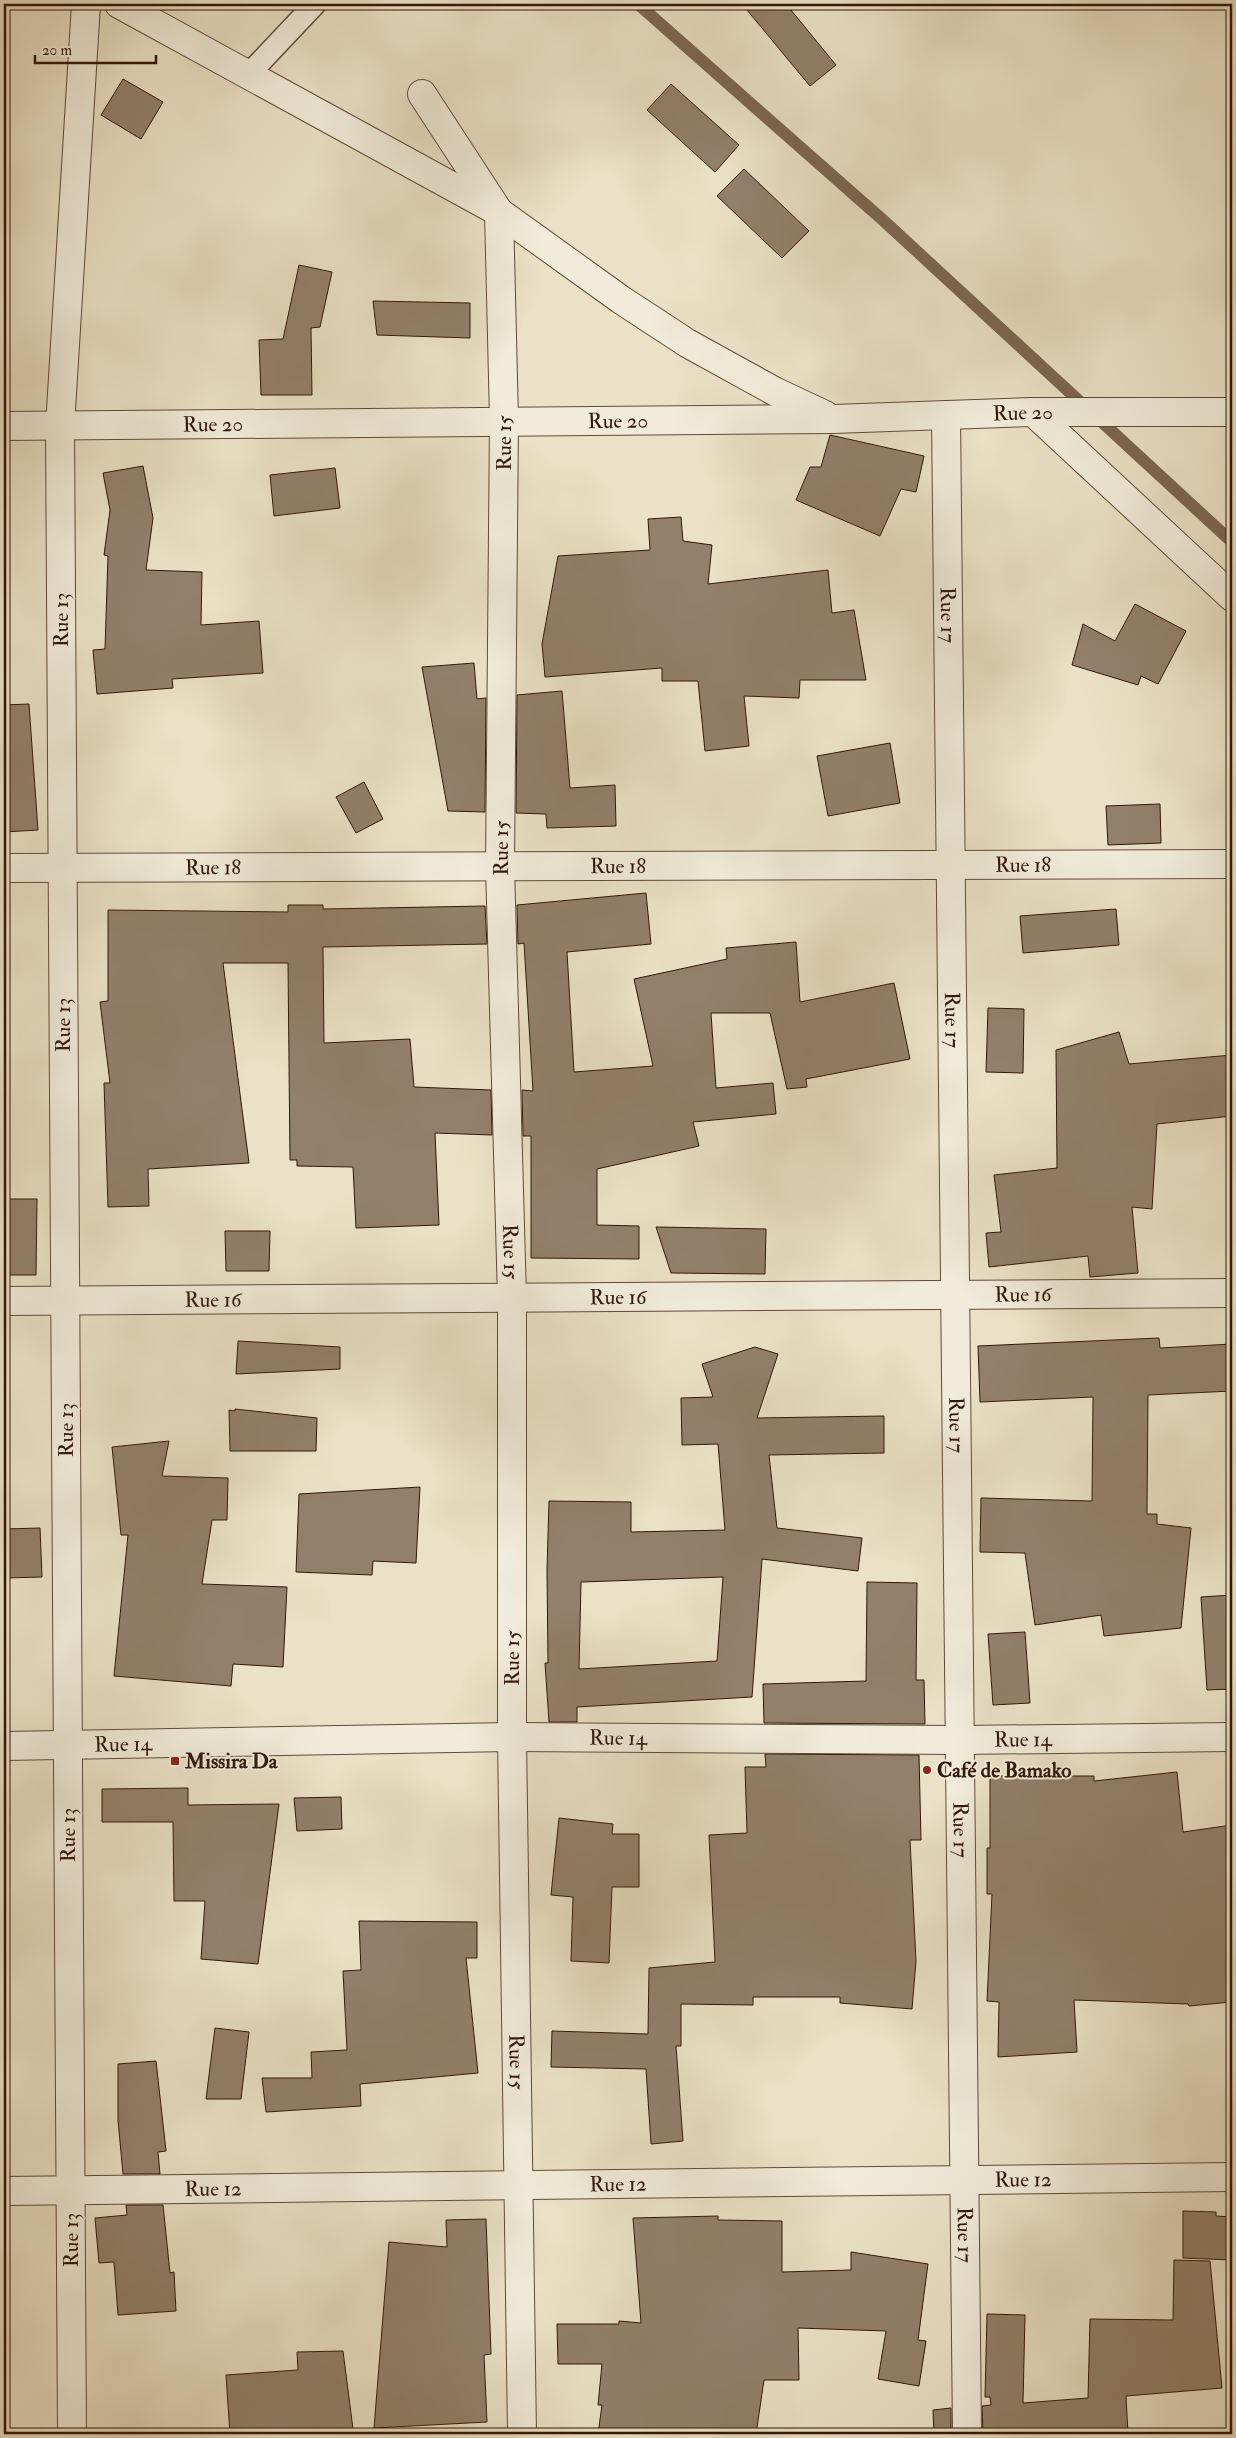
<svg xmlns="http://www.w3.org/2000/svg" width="1236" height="2438" viewBox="0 0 1236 2438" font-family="'IM FELL Double Pica',serif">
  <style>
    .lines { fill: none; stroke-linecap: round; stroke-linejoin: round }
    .stream { stroke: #7c6754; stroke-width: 12 }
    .building { fill: #92806b; stroke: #331709; fill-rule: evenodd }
    .service-casing { stroke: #614a38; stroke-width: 24 }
    .minor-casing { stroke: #614a38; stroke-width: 30 }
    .tertiary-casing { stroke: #614a38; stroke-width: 30 }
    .service { stroke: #f1ecda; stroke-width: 21 }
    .minor { stroke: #f1ecda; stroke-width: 28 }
    .tertiary { stroke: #f1ecda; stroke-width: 28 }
    .poi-dot { fill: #8f2418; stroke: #f1ecda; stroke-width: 2 }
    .labels { text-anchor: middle; stroke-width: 4; stroke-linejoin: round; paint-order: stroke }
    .street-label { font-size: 21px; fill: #331709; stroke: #f1ecda }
    .poi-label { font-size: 21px; font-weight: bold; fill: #331709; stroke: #f1ecda; text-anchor: start }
  </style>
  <rect width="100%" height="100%" fill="#eae1c6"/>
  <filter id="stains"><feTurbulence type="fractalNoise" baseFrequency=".004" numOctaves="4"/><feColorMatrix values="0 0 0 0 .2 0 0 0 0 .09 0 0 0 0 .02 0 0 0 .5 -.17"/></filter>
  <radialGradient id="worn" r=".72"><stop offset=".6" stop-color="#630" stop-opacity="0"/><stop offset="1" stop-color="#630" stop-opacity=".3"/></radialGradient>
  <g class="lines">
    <polyline class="stream" points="638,4 884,221 1232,542"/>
  </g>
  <g class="building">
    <polygon points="742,4 786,4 836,65 810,86"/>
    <polygon points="123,79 163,102 141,139 101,115"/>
    <polygon points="671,84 739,145 715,172 647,110"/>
    <polygon points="744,169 809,231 782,258 717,196"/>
    <polygon points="299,265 332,272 320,327 311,328 312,395 261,395 259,340 283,339"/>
    <polygon points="373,301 470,303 470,338 377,335"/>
    <polygon points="830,435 924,456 916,492 901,489 880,536 796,500 810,467 821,467"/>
    <polygon points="143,466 153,518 146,570 202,572 201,625 259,621 263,673 172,679 173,688 97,694 93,650 105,649 108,556 104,555 110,510 103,473"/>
    <polygon points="335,468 340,508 274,516 270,475"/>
    <polygon points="681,517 683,541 712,545 708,584 828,570 832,613 854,610 866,680 800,680 799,698 744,696 749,746 705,751 698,681 662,681 662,668 545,677 542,644 558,556 650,550 648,519"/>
    <polygon points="1135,604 1186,631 1158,684 1141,676 1138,685 1072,665 1083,624 1115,641"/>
    <polygon points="474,663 477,699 486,698 485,812 448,811 422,667"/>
    <polygon points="562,691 570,788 615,785 616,826 547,828 546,814 516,813 517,695"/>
    <polygon points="29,704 38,830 4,832 4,705"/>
    <polygon points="890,743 900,803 828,816 817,756"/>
    <polygon points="364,782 383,819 356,833 336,797"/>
    <polygon points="1160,804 1161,843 1108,845 1106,806"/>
    <polygon points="646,893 651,944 567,952 574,1072 653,1066 634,979 727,959 726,948 796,942 800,1002 894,983 910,1059 806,1079 807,1087 787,1089 770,1013 711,1013 716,1088 773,1083 776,1114 693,1122 699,1146 597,1169 597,1225 639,1226 639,1259 531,1258 531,1136 523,1136 522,1090 533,1091 524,943 518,944 517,905"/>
    <polygon points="288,905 323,905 323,909 485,906 487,944 323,947 324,1043 410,1039 414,1087 491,1090 492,1135 435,1133 439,1225 356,1228 353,1167 297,1166 297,1160 290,1160 288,963 223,963 249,1163 148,1169 149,1206 108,1207 104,1083 110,1083 100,1002 108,1001 108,910 288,912"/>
    <polygon points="1116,909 1119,945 1023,953 1020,916"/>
    <polygon points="988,1008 1024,1009 1023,1073 986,1072"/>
    <polygon points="1119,1032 1129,1064 1232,1055 1232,1116 1157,1124 1152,1209 1132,1207 1138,1273 1090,1277 1088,1256 989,1267 986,1233 1001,1232 994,1175 1057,1168 1056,1050"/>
    <polygon points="4,1199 37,1199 36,1275 4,1275"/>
    <polygon points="656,1227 766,1229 765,1274 671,1273"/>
    <polygon points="225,1231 270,1231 269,1271 226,1271"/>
    <polygon points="1159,1338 1160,1348 1232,1344 1232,1391 1148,1395 1147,1514 1157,1514 1157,1524 1191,1528 1181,1628 1104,1636 1101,1615 1035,1625 1025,1553 980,1552 981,1498 1092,1501 1093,1397 980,1402 978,1346"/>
    <polygon points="238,1341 340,1347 340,1369 236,1374"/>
    <path d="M755 1347 778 1354 757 1418 884 1416V1453L769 1455 777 1528 862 1538 858 1571 762 1559 752 1697 577 1707V1722H549L545 1663H548L547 1570 549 1501 631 1502V1532L725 1530 718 1444 682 1445 681 1398 713 1397 702 1364ZM723 1577 717 1661 579 1669 581 1582Z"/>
    <polygon points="235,1409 317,1418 316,1451 230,1451 229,1410 235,1411"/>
    <polygon points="169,1441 162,1476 228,1478 227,1520 212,1520 202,1584 287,1587 283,1667 233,1664 231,1686 114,1676 128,1535 121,1535 112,1447"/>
    <polygon points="420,1487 416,1563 373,1561 372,1575 296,1572 299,1494"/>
    <polygon points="40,1528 42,1577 4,1578 4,1529"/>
    <polygon points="867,1582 917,1583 916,1680 924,1680 925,1724 764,1723 763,1684 866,1681"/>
    <polygon points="1232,1595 1232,1689 1207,1690 1201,1597"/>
    <polygon points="1025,1632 1030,1703 993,1705 988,1634"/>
    <polygon points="765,1754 919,1755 921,1840 910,1840 916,1961 912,2009 840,2003 840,1997 753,1997 753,2005 681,2004 681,2046 676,2046 683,2141 651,2144 646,2069 551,2067 552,2031 648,2034 649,1968 715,1962 709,1835 747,1833 745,1767 766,1767"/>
    <polygon points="1177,1772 1183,1832 1232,1825 1232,2002 1189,2006 1188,2004 1074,2000 1077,2052 998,2057 999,2002 987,2001 992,1894 987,1894 987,1848 990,1848 990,1776 1094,1776 1094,1781"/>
    <polygon points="188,1788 188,1805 279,1804 258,1964 201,1959 205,1901 174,1901 173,1822 102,1822 102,1789"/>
    <polygon points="341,1797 342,1829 297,1831 294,1798"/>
    <polygon points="559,1818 613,1824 612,1834 639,1834 639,1887 612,1887 609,1963 571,1961 573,1897 551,1895"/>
    <polygon points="359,1921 477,1922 477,1958 466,1958 478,2073 360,2084 361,2106 266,2112 262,2078 312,2078 311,2052 347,2050 343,1971 361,1970"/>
    <polygon points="215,2028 249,2032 241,2099 206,2099"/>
    <polygon points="156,2061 166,2151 158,2152 160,2174 123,2174 118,2120 118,2064"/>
    <polygon points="126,2205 163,2205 170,2273 174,2272 176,2311 118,2315 114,2262 99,2263 95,2218 127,2215"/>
    <polygon points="1183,2211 1216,2212 1216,2216 1232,2217 1232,2260 1183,2258"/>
    <polygon points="718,2216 718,2220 782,2221 782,2272 851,2270 851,2252 928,2264 918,2340 926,2341 919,2386 878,2379 886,2331 798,2328 799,2380 764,2380 756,2434 598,2434 602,2405 598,2405 602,2364 558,2364 557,2324 619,2324 619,2321 641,2323 633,2218"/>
    <polygon points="486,2219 491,2354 484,2355 487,2422 374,2428 389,2242 447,2247 446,2220"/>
    <polygon points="1174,2260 1210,2261 1222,2388 1126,2396 1128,2434 983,2434 982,2406 991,2405 990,2397 985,2397 987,2314 1025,2315 1023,2403 1088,2398 1090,2319 1173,2320"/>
    <polygon points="343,2351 353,2429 301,2432 301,2434 230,2434 226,2375 298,2370 297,2352"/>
    <polygon points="951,2408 951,2434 934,2434 933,2410"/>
  </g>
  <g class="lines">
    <g class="service-casing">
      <polyline id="service" points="248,75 315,4"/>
    </g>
    <g class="minor-casing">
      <g id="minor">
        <polyline points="119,4 499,212 620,299 687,343 774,391 825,415"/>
        <path id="s1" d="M422 94 499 212 504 420 500 866 512 1298V1737L522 2434"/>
        <polyline points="1033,412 1232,597"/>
        <path id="s2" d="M946 415 967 2434"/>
        <path id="s3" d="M4 426 833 419 1033 412H1232"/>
        <path id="s4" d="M4 868 1232 864"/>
        <path id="s5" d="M4 1301 1232 1293"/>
        <path id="s6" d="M4 2191 1232 2177"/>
        <polyline points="72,2434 60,426 86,4"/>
      </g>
    </g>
    <g class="tertiary-casing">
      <g id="tertiary">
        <path id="s7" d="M4 1746 512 1737 960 1740 1232 1737"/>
      </g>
    </g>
    <use href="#service" class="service"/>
    <use href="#minor" class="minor"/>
    <use href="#tertiary" class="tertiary"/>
  </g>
  <g class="poi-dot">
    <rect x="170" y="1756" width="10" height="10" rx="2.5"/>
    <circle cx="927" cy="1770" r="5"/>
  </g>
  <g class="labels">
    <g class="street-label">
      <text dy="7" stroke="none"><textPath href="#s3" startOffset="1019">Rue 20</textPath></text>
      <text dy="7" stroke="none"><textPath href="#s3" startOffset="614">Rue 20</textPath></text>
      <text dy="7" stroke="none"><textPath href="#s3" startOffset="209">Rue 20</textPath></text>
      <text transform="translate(504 443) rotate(-90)" y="7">Rue 15</text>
      <text dy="7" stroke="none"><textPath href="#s2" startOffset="200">Rue 17</textPath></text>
      <text transform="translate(61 620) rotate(-90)" y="7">Rue 13</text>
      <text transform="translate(501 848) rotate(-90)" y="7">Rue 15</text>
      <text dy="7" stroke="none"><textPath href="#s4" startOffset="1019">Rue 18</textPath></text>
      <text dy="7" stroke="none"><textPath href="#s4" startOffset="614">Rue 18</textPath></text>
      <text dy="7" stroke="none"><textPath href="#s4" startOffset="209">Rue 18</textPath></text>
      <text dy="7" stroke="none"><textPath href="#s2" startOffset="605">Rue 17</textPath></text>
      <text transform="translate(63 1025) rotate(-90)" y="7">Rue 13</text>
      <text dy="7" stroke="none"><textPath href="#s1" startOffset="1181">Rue 15</textPath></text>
      <text dy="7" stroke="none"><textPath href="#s5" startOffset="1019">Rue 16</textPath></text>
      <text dy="7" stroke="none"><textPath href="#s5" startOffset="614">Rue 16</textPath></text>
      <text dy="7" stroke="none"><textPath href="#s5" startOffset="209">Rue 16</textPath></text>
      <text dy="7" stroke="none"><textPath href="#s2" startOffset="1010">Rue 17</textPath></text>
      <text transform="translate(66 1430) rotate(-90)" y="7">Rue 13</text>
      <text transform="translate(512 1658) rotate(-90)" y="7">Rue 15</text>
      <text dy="7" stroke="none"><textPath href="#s7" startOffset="614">Rue 14</textPath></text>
      <text dy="7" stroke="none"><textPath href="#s7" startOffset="1019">Rue 14</textPath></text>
      <text dy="7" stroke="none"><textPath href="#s7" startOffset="119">Rue 14</textPath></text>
      <text dy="7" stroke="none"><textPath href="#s2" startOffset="1415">Rue 17</textPath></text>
      <text transform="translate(68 1835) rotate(-90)" y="7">Rue 13</text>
      <text dy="7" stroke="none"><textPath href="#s1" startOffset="1991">Rue 15</textPath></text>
      <text dy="7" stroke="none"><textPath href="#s6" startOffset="1019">Rue 12</textPath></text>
      <text dy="7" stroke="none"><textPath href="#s6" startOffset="614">Rue 12</textPath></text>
      <text dy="7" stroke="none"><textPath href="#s6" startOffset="209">Rue 12</textPath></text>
      <text dy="7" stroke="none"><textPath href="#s2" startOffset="1820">Rue 17</textPath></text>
      <text transform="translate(71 2240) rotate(-90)" y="7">Rue 13</text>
    </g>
    <g class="poi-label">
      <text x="185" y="1768">Missira Da</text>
      <text x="937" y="1777">Café de Bamako</text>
    </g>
  </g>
  <rect width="1236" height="2438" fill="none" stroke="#eae1c6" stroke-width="20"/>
  <rect x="5" y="5" width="1226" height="2428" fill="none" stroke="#331709" stroke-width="2.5"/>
  <rect x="10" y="10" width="1216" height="2418" fill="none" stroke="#331709"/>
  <path d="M35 55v8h121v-8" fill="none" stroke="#331709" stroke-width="2.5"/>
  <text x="42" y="55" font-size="15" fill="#331709" stroke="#f1ecda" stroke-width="4" paint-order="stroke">20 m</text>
  <rect width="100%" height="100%" filter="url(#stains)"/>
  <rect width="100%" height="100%" fill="url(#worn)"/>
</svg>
